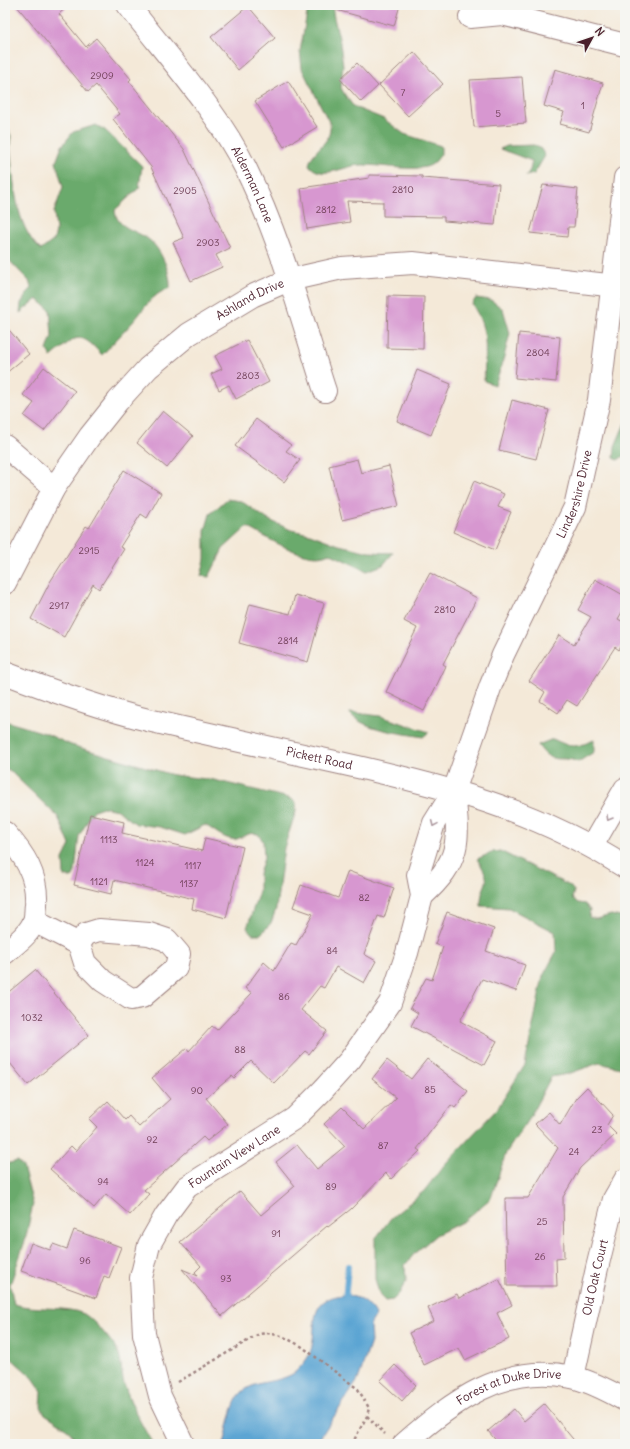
<svg xmlns="http://www.w3.org/2000/svg" width="630" height="1449" viewBox="0 0 630 1449" font-family="Delius,sans-serif">
  <style>
    .forest { fill: #6baa6c; stroke: #5a644c }
    .water { fill: #5ca5d3; stroke: #53627f }
    .lines { fill: none; stroke-linecap: round; stroke-linejoin: round }
    .stream { stroke: #5ca5d3; stroke-width: 6 }
    .building { fill: #d797d0 }
    .minor-casing { stroke: #9f8482; stroke-width: 24 }
    .path { stroke: #9f8482; stroke-width: 2.5; stroke-dasharray: 3 3; stroke-linecap: butt }
    .minor { stroke: #fff; stroke-width: 22 }
    .oneway { stroke: #ae9aa0 }
    .labels { text-anchor: middle; stroke-width: 4; stroke-linejoin: round; paint-order: stroke }
    .number-label { font-size: 10px; fill: #6d3d54 }
    .street-label { font-size: 12px; fill: #4a1f2b; stroke: #f6f6f2 }
  </style>
  <rect width="100%" height="100%" fill="#f6f6f2"/>
  <filter id="ink" filterUnits="userSpaceOnUse"><feTurbulence type="fractalNoise" baseFrequency=".025" numOctaves="2"/><feDisplacementMap in="SourceGraphic" scale="8" xChannelSelector="R" yChannelSelector="G"/><feConvolveMatrix kernelMatrix="1 2 1 2 8 2 1 2 1" color-interpolation-filters="sRGB"/></filter>
  <filter id="wash" filterUnits="userSpaceOnUse"><feTurbulence type="fractalNoise" baseFrequency=".012" numOctaves="4" result="noise"/><feDisplacementMap in="SourceGraphic" scale="16" xChannelSelector="R" yChannelSelector="G"/><feGaussianBlur stdDeviation="0.9" result="paint"/><feColorMatrix in="noise" values="0 0 0 0 0 0 0 0 0 0 0 0 0 0 0 0 0 1.4 0 .05"/><feComposite in="paint" operator="in"/></filter>
  <g filter="url(#wash)">
    <rect width="100%" height="100%" fill="#f4e9d8"/>
    <g class="forest">
      <path d="M293 5H332L334 18 340 42 343 65 341 88 345 95 354 107 384 119 404 134 441 146V154C439 157 435 163 431 165 417 173 377 164 360 165 343 166 322 181 309 165 312 148 332 145 330 124L302 69 300 51 307 13 303 7Z"/>
      <path d="M5 122 11 136 10 146C14 179 14 226 41 250L54 240 56 230 54 212 63 187 56 162 62 146 73 132 96 125 105 130 142 166 139 188 115 210C116 228 136 230 148 239 161 248 171 273 170 288 151 294 144 310 132 323 122 334 112 344 102 355 78 328 76 337 51 357L47 350 52 336 50 310 37 299 20 313 21 303 31 288 29 281 5 256Z"/>
      <polygon points="534,145 541,149 545,156 534,174 526,176 530,170 532,161 500,149 507,146"/>
      <path d="M476 298 491 300 503 309 510 333 504 357 495 385 484 381C485 350 490 333 472 304Z"/>
      <polygon points="625,423 625,455 618,460 614,458 615,446"/>
      <path d="M227 499 241 501 267 519 291 530 310 534 339 545 370 552 393 553 383 565 367 571 329 553C308 565 267 537 247 527L223 549 209 577 201 576 205 559V531L210 514Z"/>
      <path d="M349 712 380 716 429 732 423 737C402 733 361 730 349 712Z"/>
      <path d="M5 721 45 733 71 745 173 775 214 780 289 798 296 802V811L284 848 276 909 271 923 261 934H252L247 928 259 891V874L264 858 263 841 258 834C248 832 245 836 237 839 227 842 214 830 205 825L185 835 160 827 136 824 117 810 103 807 94 810 79 836 75 872 72 878 64 876 63 859 70 845 58 817 9 770 5 769Z"/>
      <path d="M553 739C572 748 575 748 594 740V752L578 762C561 754 552 767 538 745Z"/>
      <path d="M500 851 570 886 574 891 572 898 578 903 585 904 590 910 589 917 596 919 611 915 625 918V1069L599 1063 568 1074 551 1077 531 1115 506 1153 491 1198 464 1221 436 1235 415 1253 405 1265 406 1281 399 1294 393 1300 385 1301 380 1296 375 1279V1239L391 1218 424 1191 445 1164 497 1109 525 1065 543 976 556 952 555 932 509 908 481 906C480 880 496 887 477 859L493 852Z"/>
      <path d="M18 1161 23 1167 33 1204 25 1241 10 1285 14 1304C36 1311 64 1305 84 1314 93 1319 112 1341 117 1350 122 1360 121 1373 124 1383 131 1405 141 1424 153 1444H80L65 1427 45 1414 41 1407 42 1391 33 1378 5 1353V1164Z"/>
    </g>
    <path class="water" d="M346 1295C361 1298 367 1301 376 1315L370 1325 371 1342 358 1380 316 1444H224C228 1430 230 1410 238 1397 250 1379 278 1384 294 1373 298 1370 303 1364 306 1360 323 1338 299 1297 346 1295Z"/>
    <g class="lines">
      <polyline class="stream" points="345,1302 348,1266"/>
    </g>
    <g id="blocks">
      <g class="building">
        <polygon points="16,5 69,5 59,14 86,47 96,38 131,79 129,81 184,149 230,248 216,255 222,267 191,281 173,242 184,238 151,167 113,119 120,114 96,85 88,92"/>
        <polygon points="337,5 400,5 394,26 336,10"/>
        <polygon points="248,6 275,38 238,70 211,37"/>
        <polygon points="414,52 443,84 408,116 379,85"/>
        <polygon points="357,63 378,86 361,102 340,79"/>
        <polygon points="555,69 603,83 589,132 560,124 564,112 544,106"/>
        <polygon points="522,77 526,123 474,127 470,80"/>
        <polygon points="288,81 317,127 284,147 255,101"/>
        <polygon points="369,175 422,176 422,178 499,184 495,225 444,221 444,217 383,216 383,202 347,201 350,222 307,229 301,188 369,178"/>
        <polygon points="543,185 578,189 574,227 568,227 567,237 530,233"/>
        <polygon points="388,296 424,297 423,349 387,348"/>
        <polygon points="5,325 29,354 5,374"/>
        <polygon points="519,333 560,337 556,382 515,378"/>
        <polygon points="247,340 269,382 236,399 229,385 219,390 211,374 222,369 215,356"/>
        <polygon points="44,367 75,391 44,431 24,416 34,403 23,395"/>
        <polygon points="417,370 451,384 431,435 397,421"/>
        <polygon points="512,400 549,410 536,459 499,450"/>
        <polygon points="163,411 193,436 167,468 137,443"/>
        <polygon points="256,419 291,445 286,451 300,460 284,482 235,446"/>
        <polygon points="357,459 361,473 389,466 399,506 342,520 329,466"/>
        <polygon points="124,470 161,493 147,518 141,514 120,547 124,549 99,589 93,584 64,637 31,619 50,582 86,526 89,528"/>
        <polygon points="474,481 504,494 498,507 511,512 495,550 453,532"/>
        <polygon points="430,573 477,598 443,664 446,666 424,711 386,692 417,628 404,621"/>
        <polygon points="595,579 625,596 625,607 618,619 625,623 625,640 619,650 615,647 577,706 567,700 558,713 540,701 545,692 529,681 559,635 574,645 591,617 578,610"/>
        <polygon points="295,595 324,603 308,662 239,643 250,604 290,614"/>
        <polygon points="90,814 124,822 122,833 202,851 205,838 243,847 226,918 192,909 194,899 114,880 111,894 74,885"/>
        <polygon points="348,871 394,888 384,918 378,916 364,954 376,961 364,983 336,967 324,988 320,986 301,1010 327,1031 309,1054 305,1051 274,1083 251,1061 234,1078 232,1076 206,1098 228,1124 207,1141 203,1137 144,1190 149,1194 130,1215 106,1194 94,1208 50,1169 71,1146 76,1151 97,1127 89,1119 108,1101 125,1120 129,1116 139,1127 170,1099 152,1078 187,1048 189,1051 212,1026 217,1030 252,993 245,988 264,962 274,971 291,943 296,945 313,914 293,907 301,885 338,898"/>
        <polygon points="447,912 494,929 486,951 525,965 516,991 482,979 460,1021 497,1041 484,1065 411,1026 418,1013 410,1008 426,978 432,980 443,947 435,944"/>
        <polygon points="35,970 89,1035 28,1085 5,1057 5,995"/>
        <polygon points="427,1059 468,1091 455,1108 451,1105 417,1149 420,1151 391,1179 386,1173 351,1209 328,1227 327,1226 222,1316 182,1269 198,1276 195,1272 201,1266 180,1242 240,1191 261,1215 295,1186 276,1162 297,1145 317,1169 345,1146 324,1124 342,1107 364,1129 396,1098 372,1079 387,1060 411,1079"/>
        <polygon points="587,1087 613,1115 607,1125 616,1134 580,1168 563,1197 564,1258 556,1259 557,1286 507,1286 505,1198 528,1198 558,1148 535,1124 549,1112 560,1125 576,1098"/>
        <polygon points="74,1230 121,1247 109,1278 104,1276 96,1298 21,1271 31,1243 50,1250 53,1244 67,1249"/>
        <polygon points="499,1279 512,1305 497,1313 509,1339 465,1360 459,1348 424,1365 409,1333 434,1321 428,1308 457,1294 459,1298"/>
        <polygon points="395,1365 416,1385 402,1401 380,1381"/>
        <polygon points="544,1404 577,1444 499,1444 488,1431 514,1409 524,1421"/>
      </g>
    </g>
  </g>
  <g filter="url(#ink)">
    <use href="#blocks" fill-opacity="0" stroke="#9f8482" stroke-width="1"/>
    <g class="lines">
      <g class="minor-casing">
        <g id="minor">
          <path id="s1" d="M128 5C168 57 217 110 246 169 281 240 301 317 325 391"/>
          <polyline points="470,17 502,14 625,45"/>
          <polyline points="5,446 54,488"/>
          <path id="s2" d="M5 583 54 488 90 436 118 401 148 368 189 334 252 296 289 280 342 268 413 263 625 287"/>
          <path id="s3" d="M5 673C52 691 99 708 148 720 212 735 276 749 340 763 444 786 535 809 625 867"/>
          <path d="M5 833C24 854 38 875 36 905 35 910 36 916 34 921 30 934 15 944 5 953"/>
          <polyline points="592,846 625,789"/>
          <path d="M422 896C462 860 459 841 454 791"/>
          <polyline points="34,921 79,944 85,963 103,981 131,999 142,997 176,968 179,954 167,940 149,934 99,930 86,934 79,944"/>
          <path id="s4" d="M573 1377 597 1268 614 1199 625 1180"/>
          <path id="s5" d="M183 1444 160 1396 144 1334 141 1278 149 1245 166 1215 187 1187 295 1118 322 1091 350 1060 390 1003 407 953 422 896 418 875 434 823 454 791 491 685 503 655 575 507 599 400 625 178"/>
          <path id="s6" d="M404 1444C452 1402 504 1362 572 1377 590 1381 609 1391 625 1400"/>
        </g>
      </g>
      <g class="path">
        <polyline points="178,1382 259,1334 267,1333 282,1336 301,1346 358,1389 369,1408 367,1416 352,1444"/>
        <polyline points="367,1416 385,1434"/>
      </g>
      <use href="#minor" class="minor"/>
    </g>
    <defs><path id="oneway-chevron" d="M-2-3.5L2.5 0L-2 3.5" fill="none" stroke-width="1.6" stroke-linecap="round" stroke-linejoin="round"/></defs>
    <g class="oneway">
      <use href="#oneway-chevron" transform="translate(609 818) rotate(120)"/>
      <use href="#oneway-chevron" transform="translate(434 824) rotate(114)"/>
    </g>
  </g>
  <g class="labels">
    <g class="number-label">
      <text x="102" y="79">2909</text>
      <text x="403" y="96">7</text>
      <text x="583" y="109">1</text>
      <text x="498" y="117">5</text>
      <text x="403" y="193">2810</text>
      <text x="185" y="194">2905</text>
      <text x="326" y="213">2812</text>
      <text x="208" y="246">2903</text>
      <text x="538" y="356">2804</text>
      <text x="248" y="379">2803</text>
      <text x="89" y="554">2915</text>
      <text x="59" y="609">2917</text>
      <text x="445" y="613">2810</text>
      <text x="288" y="644">2814</text>
      <text x="109" y="843">1113</text>
      <text x="145" y="866">1124</text>
      <text x="193" y="869">1117</text>
      <text x="99" y="885">1121</text>
      <text x="189" y="887">1137</text>
      <text x="364" y="901">82</text>
      <text x="332" y="954">84</text>
      <text x="284" y="1000">86</text>
      <text x="32" y="1021">1032</text>
      <text x="240" y="1053">88</text>
      <text x="430" y="1093">85</text>
      <text x="197" y="1094">90</text>
      <text x="597" y="1133">23</text>
      <text x="152" y="1143">92</text>
      <text x="383" y="1149">87</text>
      <text x="574" y="1155">24</text>
      <text x="103" y="1185">94</text>
      <text x="331" y="1190">89</text>
      <text x="542" y="1225">25</text>
      <text x="276" y="1237">91</text>
      <text x="540" y="1260">26</text>
      <text x="85" y="1264">96</text>
      <text x="226" y="1282">93</text>
    </g>
    <g class="street-label">
      <text dy="4" stroke="none"><textPath href="#s1" startOffset="219">Alderman Lane</textPath></text>
      <text dy="4" stroke="none"><textPath href="#s2" startOffset="383">Ashland Drive</textPath></text>
      <text dy="4" stroke="none"><textPath href="#s5" startOffset="1101">Lindershire Drive</textPath></text>
      <text dy="4" stroke="none"><textPath href="#s3" startOffset="326">Pickett Road</textPath></text>
      <text dy="4" stroke="none"><textPath href="#s5" startOffset="333">Fountain View Lane</textPath></text>
      <text dy="4" stroke="none"><textPath href="#s4" startOffset="102">Old Oak Court</textPath></text>
      <text dy="4" stroke="none"><textPath href="#s6" startOffset="123">Forest at Duke Drive</textPath></text>
    </g>
  </g>
  <rect width="630" height="1449" fill="none" stroke="#f6f6f2" stroke-width="20"/>
  <g transform="translate(592 38) rotate(50)" stroke="#f6f6f2" stroke-width="3" paint-order="stroke">
  <path d="M0-3L7 15L0 10L-7 15Z" fill="#4a1f2b"/>
  <text y="-6" font-size="11" font-weight="bold" text-anchor="middle" fill="#4a1f2b">N</text>
  </g>
</svg>
